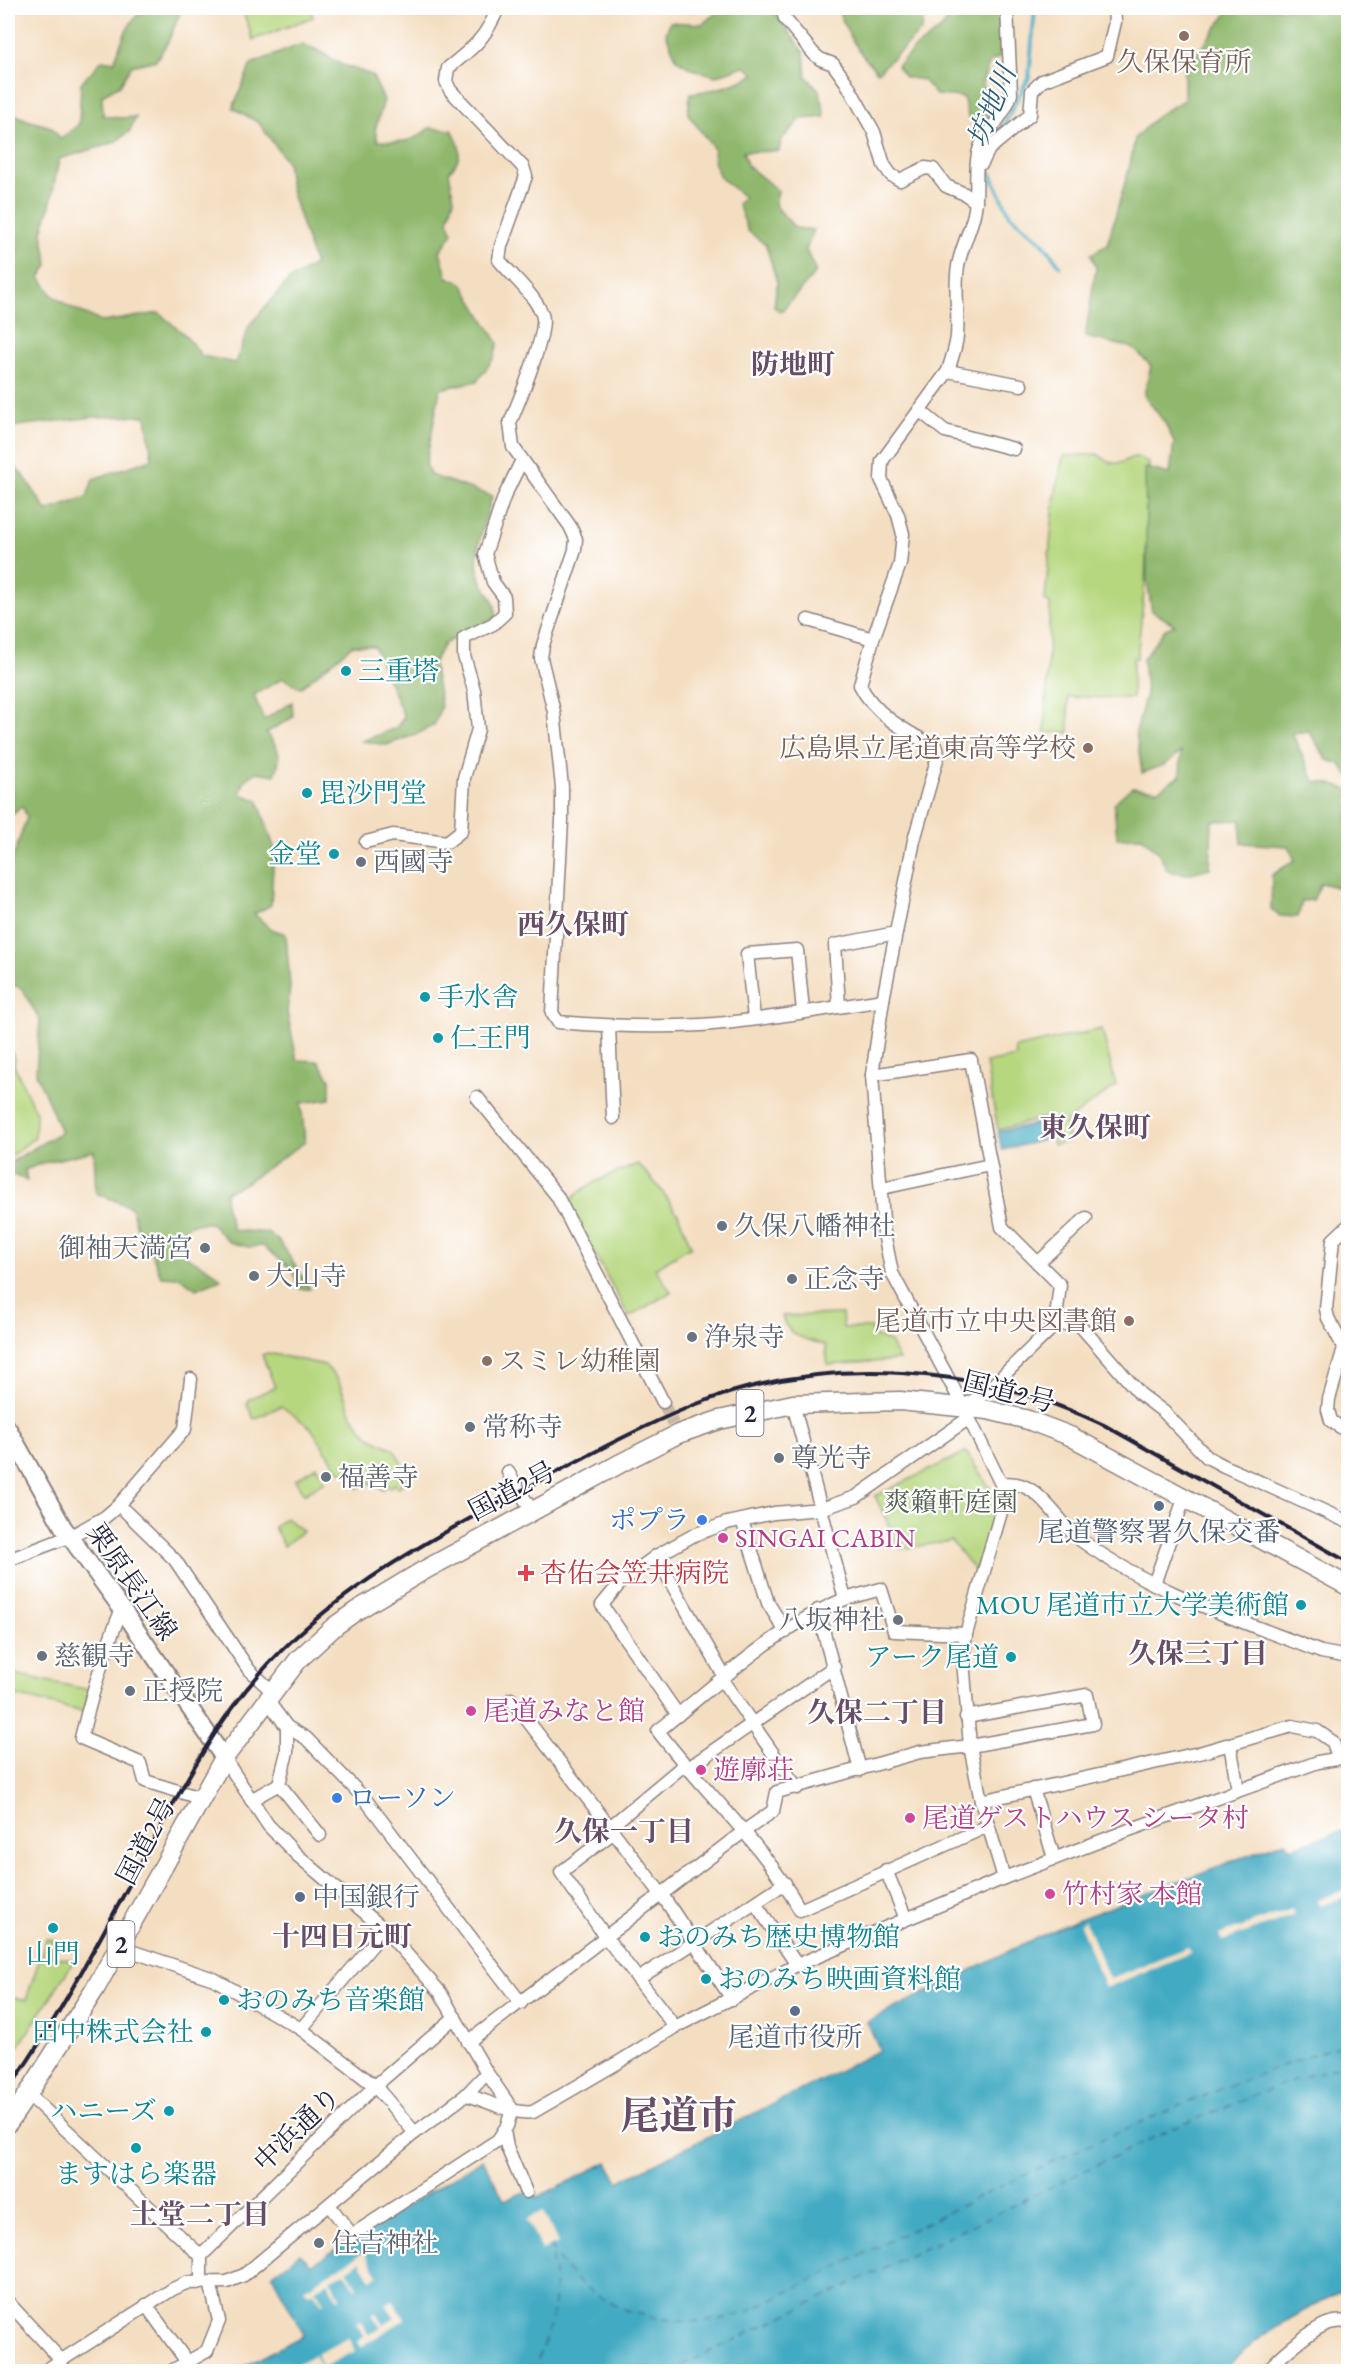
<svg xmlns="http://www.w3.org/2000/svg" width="1356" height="2379" viewBox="0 0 1356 2379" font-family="'EB Garamond','Noto Serif JP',serif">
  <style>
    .green { fill: #b6d77e; stroke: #6c7c5c; stroke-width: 1.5 }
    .forest { fill: #90b86d; stroke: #596d54; stroke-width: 1.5 }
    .water { fill: #42aac2; stroke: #32667e; stroke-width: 1.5 }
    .pier { fill: #f4dec1 }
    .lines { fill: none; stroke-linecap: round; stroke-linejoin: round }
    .stream { stroke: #42aac2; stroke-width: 4 }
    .ferry { stroke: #305f78; stroke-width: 1.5; stroke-dasharray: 8 6; stroke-linecap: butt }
    .minor-tunnel { stroke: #cab8a6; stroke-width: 12; stroke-dasharray: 12 6; stroke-linecap: butt }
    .minor-casing { stroke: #8b807e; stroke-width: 15 }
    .major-casing { stroke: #8b807e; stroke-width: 20 }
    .highway-casing { stroke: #8b807e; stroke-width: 21 }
    .minor { stroke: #fff; stroke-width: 12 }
    .major { stroke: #fff; stroke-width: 16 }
    .highway { stroke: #fff; stroke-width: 18 }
    .rail { stroke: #22223b; stroke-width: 4 }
    .education-dot { fill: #8d6e63; stroke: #fff; stroke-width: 2 }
    .culture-dot { fill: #0f9aa8; stroke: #fff; stroke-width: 2 }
    .worship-dot { fill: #6b7280; stroke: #fff; stroke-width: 2 }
    .service-dot { fill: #5c6f8a; stroke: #fff; stroke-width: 2 }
    .shop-dot { fill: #3f7fe0; stroke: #fff; stroke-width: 2 }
    .hotel-dot { fill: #d1479c; stroke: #fff; stroke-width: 2 }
    .health-dot { fill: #e0444e; stroke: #fff; stroke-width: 2 }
    .labels { text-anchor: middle; stroke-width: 4.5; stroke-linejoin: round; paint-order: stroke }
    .shield { fill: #fff; stroke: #646476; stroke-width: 1.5 }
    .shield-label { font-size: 26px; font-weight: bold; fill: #22223b }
    .education-label { font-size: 27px; fill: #785e54; stroke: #fff; text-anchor: end }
    .culture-label { font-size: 27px; fill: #0d838f; stroke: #fff; text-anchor: start }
    .worship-label { font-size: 27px; fill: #5b616d; stroke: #fff; text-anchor: start }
    .street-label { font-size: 27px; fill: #22223b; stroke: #fff }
    .park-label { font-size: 27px; fill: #566152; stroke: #fff }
    .shop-label { font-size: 27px; fill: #366cbe; stroke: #fff; text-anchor: end }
    .service-label { font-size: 27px; fill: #4e5e75; stroke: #fff }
    .hotel-label { font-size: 27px; fill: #b23c85; stroke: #fff; text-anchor: start }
    .health-label { font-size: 27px; fill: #be3a42; stroke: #fff; text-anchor: start }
    .water-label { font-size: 28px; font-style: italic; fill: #305f78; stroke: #fff }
    .neighbourhood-label { font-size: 28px; font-weight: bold; fill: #684d66; stroke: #fff }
    .town-label { font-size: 39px; font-weight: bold; fill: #684d66; stroke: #fff }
  </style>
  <rect width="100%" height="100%" fill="#fff"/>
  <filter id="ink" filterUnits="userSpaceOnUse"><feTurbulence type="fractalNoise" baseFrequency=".0167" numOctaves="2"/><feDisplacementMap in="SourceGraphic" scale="12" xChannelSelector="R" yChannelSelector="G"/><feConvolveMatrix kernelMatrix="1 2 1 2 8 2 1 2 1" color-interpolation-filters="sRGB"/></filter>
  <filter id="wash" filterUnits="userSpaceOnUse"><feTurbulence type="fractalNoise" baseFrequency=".008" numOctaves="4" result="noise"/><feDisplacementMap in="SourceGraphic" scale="24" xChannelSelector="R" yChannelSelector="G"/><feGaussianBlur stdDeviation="1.35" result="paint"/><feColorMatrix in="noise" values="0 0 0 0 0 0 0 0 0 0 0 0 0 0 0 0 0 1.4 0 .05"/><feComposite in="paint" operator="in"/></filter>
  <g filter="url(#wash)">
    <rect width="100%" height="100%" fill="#f4dec1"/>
    <g class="green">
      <polygon points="242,8 310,8 313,17 253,40"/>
      <path d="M1097 454C1102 457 1108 462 1114 463 1131 465 1128 448 1149 464L1145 583 1137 658H1133L1132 698 1068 697 1069 733 1045 732 1050 604 1045 600 1054 501 1063 456Z"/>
      <polygon points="1102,1029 1116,1086 1065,1122 1069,1141 1053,1145 1047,1117 998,1130 986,1063 1016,1057 1015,1048"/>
      <polygon points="8,1046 15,1059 14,1065 36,1113 35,1137 8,1158"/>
      <path d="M638 1164 659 1187 678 1214 691 1246 655 1268 671 1292 629 1317 568 1205C580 1184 616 1173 638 1164Z"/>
      <path d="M842 1314 843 1328H871L874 1336 890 1342 899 1360 828 1365 825 1345C806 1339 787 1337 782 1316Z"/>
      <polygon points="268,1353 325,1365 338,1380 352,1415 369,1437 394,1449 409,1477 398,1488 394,1484 391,1487 388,1485 383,1490 375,1484 367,1483 358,1488 345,1473 338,1469 311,1428 281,1406 254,1419 247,1405 249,1399 275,1387 262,1355"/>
      <polygon points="966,1452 999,1502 975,1571 951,1541 900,1549 875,1496"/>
      <polygon points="316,1466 325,1481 304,1494 295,1480"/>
      <polygon points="286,1518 302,1531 284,1546 274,1527"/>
      <polygon points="9,1673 90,1690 84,1712 8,1694"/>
      <polygon points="46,1939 54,1940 52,1955 74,1961 9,2061 8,2061 8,1996 26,2000"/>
    </g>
    <g class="forest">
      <path d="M147 8H182L168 42 156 60 131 66 120 85 102 95 103 116 120 118 136 117 129 132 113 143 59 159 50 206 42 232 48 265 40 277 51 294 68 306 102 322 159 313 184 334 202 356 236 363 249 326 289 280 315 265 291 190 287 162 259 123 233 108 251 64 302 44 317 50 340 64 372 75 384 100 375 130 378 141C401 142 411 144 429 128L452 130C462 147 463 157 449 172L454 199 448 221 453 233 440 251 447 277 462 283 498 343 494 358 477 381 440 389 426 463 430 475 492 496C486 521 470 555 481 580 489 598 496 596 496 619L463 633 444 644 433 663 441 706 434 725 417 734 386 745 362 741 396 728 404 717 374 646 353 645 300 688 283 678 254 695 264 720 292 702 293 717 266 733C280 749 282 755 275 775L257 772 245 780 240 794 258 800 274 847 271 905 254 914 271 929 286 934 290 987 287 1012 297 1060 318 1061 330 1079V1099L301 1103 305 1142 244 1184 225 1192 226 1208 233 1230 269 1233 280 1242 310 1289H300L292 1270 263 1246 249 1247 229 1242 211 1223C195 1223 184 1222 179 1240L187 1257 213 1271 221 1279 196 1289 179 1277 161 1276 152 1254 139 1235 131 1207 96 1193 94 1151 42 1163 25 1170 27 1180 8 1173V1164L61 1132 36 1073 40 1020 22 989 8 982V872L27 817 22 806 8 818V461L24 476 47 511 87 497 93 479 152 459 146 416 94 417 8 427V257L16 250C7 203 8 159 8 111L27 120 51 127 61 139 79 124 81 83 102 60 114 62C122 41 127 20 147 8Z"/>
      <path d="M722 8H763L774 12 804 52 806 76 820 91 825 117 801 119 781 140 779 151 743 152 747 165 778 191 775 205 795 228 814 230 806 250 816 272 781 312 774 307 777 282 766 245 748 231 738 204 744 197 720 177 714 163V149L688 114 690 93C714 91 734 86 755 74L744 66 716 76 692 69 677 60 666 34 670 22 702 24Z"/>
      <path d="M837 8H927L923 16 922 30 878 72C858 54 847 32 837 8Z"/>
      <polygon points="957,8 1001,8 1000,57 990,62 982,83 990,110 984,127 968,116 963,97 936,95 923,80 905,77 897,66 914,49 942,28"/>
      <polygon points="1231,8 1348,8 1348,775 1340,764 1327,760 1309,731 1292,733 1314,781 1337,785 1348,790 1348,890 1321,883 1313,900 1302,901 1298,917 1280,916 1271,909 1272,875 1295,860 1288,846 1241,843 1241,820 1212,821 1210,868 1187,874 1168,871 1158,852 1142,837 1117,838 1114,803 1132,787 1158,790 1180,776 1181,752 1164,765 1142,773 1136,732 1146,694 1143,659 1165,629 1175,625 1152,611 1147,581 1145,468 1170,474 1174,442 1165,423 1144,395 1151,366 1133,348 1085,337 1096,268 1091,254 1107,245 1130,165 1135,138 1158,115 1184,100 1184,71"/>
    </g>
    <g class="water">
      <polygon points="1040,1123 1044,1140 1002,1150 998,1132"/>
      <path d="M1348 1829V2287C1305 2311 1257 2332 1225 2371L234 2372 304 2335 272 2275 300 2253 311 2265 483 2159 504 2200 533 2189 538 2197 607 2162 618 2182 880 2050 867 2022 1025 1943 1077 1920 1285 1841 1290 1848Z"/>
    </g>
    <g class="pier">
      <polygon points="1348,1889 1348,1896 1319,1906 1317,1900"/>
      <polygon points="1292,1909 1294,1915 1222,1941 1219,1935"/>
      <polygon points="1085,1921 1109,1979 1188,1947 1190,1953 1105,1988 1080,1924"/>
      <polygon points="543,2211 558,2243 542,2250 527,2219"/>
      <polygon points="364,2252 378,2275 371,2279 360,2261 347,2270 357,2287 355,2288 344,2272 330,2280 340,2296 338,2298 327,2282 315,2289 324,2303 322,2304 313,2291 308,2294 304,2289"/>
      <polygon points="393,2300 405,2319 361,2347 357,2342 365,2336 356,2323 360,2321 369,2335 381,2328 372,2314 375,2312 384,2325 395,2318 386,2304"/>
      <polygon points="348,2338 355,2351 323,2367 317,2354"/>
      <polygon points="314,2355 321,2368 314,2371 284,2371"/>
    </g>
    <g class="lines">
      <g class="stream">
        <polyline points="999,134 1029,77 1035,8"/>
        <polyline points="989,161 987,166 1010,215 1043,243 1060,266"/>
      </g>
      <g class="ferry">
        <path d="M550 2246C585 2312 678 2336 745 2313 943 2215 1139 2111 1348 2043"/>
        <path d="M531 2372C553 2328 560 2297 550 2248"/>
        <polyline points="668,2372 1169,2130 1291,2081 1348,2063"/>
      </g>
    </g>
  </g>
  <g filter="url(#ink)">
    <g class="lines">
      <polyline class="minor-tunnel" points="663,1402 673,1424"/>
      <g class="minor-casing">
        <g id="minor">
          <path d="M498 8C486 38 473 48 448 68L446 81 450 90 523 167 526 176 501 246 499 260C512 276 534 294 542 314 549 331 518 403 510 423L513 447 570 526 576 539 575 550 543 645 541 658 554 712 562 787V820L552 1013 558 1022C606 1026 653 1028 701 1025 760 1021 824 1009 883 1000"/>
          <polyline points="782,8 785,19 814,54 820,59 833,64 846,82 874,132 884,165 891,175 900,180 925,168 933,169 946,186 965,194 976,202"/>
          <polyline points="977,164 982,163 989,149 1030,115 1032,91 1042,81 1107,56 1115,22 1114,8"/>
          <polyline points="948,371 1021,385"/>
          <polyline points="919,410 945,431 1014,449"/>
          <polyline points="808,620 873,639"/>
          <polyline points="366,842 393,835 447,842 461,831 464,778 478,729 474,690 464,656 464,638 493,624 505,613 504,597 493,582 485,554 504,497 522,460"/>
          <polyline points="839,1006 835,945 896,933"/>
          <polyline points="754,1018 747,954 797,950 803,1011"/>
          <polyline points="609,1027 613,1118"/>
          <polyline points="872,1075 971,1060 1002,1227 1060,1285 1055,1325"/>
          <polyline points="477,1097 557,1196 663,1402"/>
          <polyline points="882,1188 990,1165"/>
          <polyline points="1348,1226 1333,1240 1326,1309 1328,1318 1344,1348 1329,1399 1328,1410 1331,1421 1348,1432"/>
          <polyline points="1038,1263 1086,1218"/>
          <path d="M793 1404 845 1599C776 1627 716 1685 658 1731 704 1792 763 1843 800 1910L988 1826"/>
          <polyline points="963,1406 983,1395 1055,1325 1078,1323 1140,1394 1164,1412 1207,1457 1224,1466 1348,1522"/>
          <polyline points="508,1472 532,1511"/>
          <path d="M1001 1484C1039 1477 1054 1521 1082 1541 1154 1593 1240 1620 1321 1652L1348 1657"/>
          <polyline points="119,1505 175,1560 249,1670 273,1692"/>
          <polyline points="742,1520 768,1603 786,1632"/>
          <polyline points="656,1556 724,1676"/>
          <polyline points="8,1560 71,1536 105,1517 119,1505 185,1429 191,1379"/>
          <polyline points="1154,1584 1184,1499"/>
          <polyline points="845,1599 881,1589 894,1631 966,1634"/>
          <path d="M122 1609C104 1650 92 1694 81 1738L140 1763 145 1781 200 1798"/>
          <polyline points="818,1610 860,1770"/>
          <polyline points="722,1680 797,1788"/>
          <polyline points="511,1699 662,1895 732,1999"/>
          <polyline points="267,1700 287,1727 306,1738 365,1799 521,2003"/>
          <polyline points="678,1715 602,1605 621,1582 656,1556 694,1535 727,1523 774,1513 821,1509 856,1497 969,1418"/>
          <polyline points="287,1727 287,1752 279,1784 320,1835"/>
          <polyline points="1230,1744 1238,1790"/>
          <polyline points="224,1758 268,1825 297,1855 385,1930 440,1992 487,2073 512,2109 507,2126 498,2140 352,2235 329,2205"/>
          <polyline points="687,1769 834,1667"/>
          <polyline points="1033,1789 1054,1858"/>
          <polyline points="251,1800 279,1784"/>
          <polyline points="981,1801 1199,1753 1292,1726 1317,1731 1333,1742 1338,1758"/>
          <polyline points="611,1826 684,1765"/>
          <polyline points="614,1832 561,1872 605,1936 675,2027"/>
          <polyline points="886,1870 906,1919"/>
          <path d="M1004 1878 981 1801 970 1746 963 1660 966 1634 1005 1498 1001 1484 963 1406 892 1273 884 1233 872 1075 883 1000 914 840 938 756 937 748C908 732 875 716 860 685L873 639 900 564 903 534 898 515 881 479 882 461 948 371C951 360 956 348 957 336 959 313 954 289 958 266 961 248 970 232 974 214 979 194 974 174 978 154 982 134 1005 117 1011 94L1007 8"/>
          <polyline points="785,1883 755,1903 797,1965"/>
          <polyline points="119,1947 214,1979 301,2029 375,2086 415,2133"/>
          <polyline points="638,1979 755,1903"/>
          <polyline points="301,2029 385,1930"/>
          <polyline points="468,2042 743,1832 773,1811 777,1792 920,1752 970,1746 1093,1724 1087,1695 966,1717"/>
          <polyline points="28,2094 201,2256"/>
          <polyline points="466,2095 487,2073"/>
          <polyline points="504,2131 507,2147 526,2192"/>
          <polyline points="201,2256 375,2086 455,2017"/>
          <polyline points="201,2256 201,2282"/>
          <polyline points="8,2302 61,2360"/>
          <polyline points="146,2305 187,2362"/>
          <path d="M43 2372 173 2289 186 2283 227 2282 244 2275 417 2131 466 2095C487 2100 512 2115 533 2112L619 2062 675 2027 797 1965 1004 1878 1129 1830 1318 1762 1348 1757"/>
          <polyline points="170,2372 207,2351 219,2321 210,2282"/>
          <path d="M1267 2372C1276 2359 1314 2327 1330 2323 1336 2321 1342 2322 1348 2321"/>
        </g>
      </g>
      <g class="major-casing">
        <polyline id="major" points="8,1429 63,1527 122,1609 224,1758"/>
      </g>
      <g class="highway-casing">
        <polyline id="highway" points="8,2123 28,2094 95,1989 224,1758 298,1660 335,1626 356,1611 421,1572 621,1463 678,1434 719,1420 793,1404 900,1401 988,1410 1028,1420 1070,1436 1348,1586"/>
      </g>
      <use href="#minor" class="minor"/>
      <use href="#major" class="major"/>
      <use href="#highway" class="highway"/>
      <path class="rail" d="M8 2090C61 2015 104 1931 148 1850 175 1801 200 1753 232 1708 303 1611 398 1557 502 1501 565 1468 628 1432 694 1405 827 1353 977 1365 1104 1425L1348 1562"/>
    </g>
  </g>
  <g class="education-dot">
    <circle cx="1184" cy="36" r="6"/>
    <circle cx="1088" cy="748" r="6"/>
    <circle cx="1129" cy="1321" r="6"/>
    <circle cx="487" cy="1361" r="6"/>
  </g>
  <g class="culture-dot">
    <circle cx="346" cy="671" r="6"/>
    <circle cx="307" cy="793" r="6"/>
    <circle cx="334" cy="854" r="6"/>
    <circle cx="425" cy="997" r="6"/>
    <circle cx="438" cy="1038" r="6"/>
    <circle cx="1301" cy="1605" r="6"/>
    <circle cx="1011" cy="1657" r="6"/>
    <circle cx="53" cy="1928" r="6"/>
    <circle cx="645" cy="1937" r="6"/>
    <circle cx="706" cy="1979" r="6"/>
    <circle cx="224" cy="2000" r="6"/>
    <circle cx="206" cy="2032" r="6"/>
    <circle cx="169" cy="2111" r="6"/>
    <circle cx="136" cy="2148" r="6"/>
  </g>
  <g class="worship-dot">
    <circle cx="361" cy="862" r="6"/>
    <circle cx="722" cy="1226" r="6"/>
    <circle cx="205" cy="1248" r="6"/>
    <circle cx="254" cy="1276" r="6"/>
    <circle cx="792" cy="1279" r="6"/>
    <circle cx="692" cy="1337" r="6"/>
    <circle cx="470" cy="1427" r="6"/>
    <circle cx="779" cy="1458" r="6"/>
    <circle cx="326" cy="1477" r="6"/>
    <circle cx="898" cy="1620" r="6"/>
    <circle cx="42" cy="1656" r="6"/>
    <circle cx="130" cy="1691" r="6"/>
    <circle cx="319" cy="2243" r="6"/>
  </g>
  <g class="service-dot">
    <circle cx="1159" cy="1506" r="6"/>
    <circle cx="300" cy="1897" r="6"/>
    <circle cx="795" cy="2011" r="6"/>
  </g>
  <g class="shop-dot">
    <circle cx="702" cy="1520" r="6"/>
    <circle cx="337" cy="1798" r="6"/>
  </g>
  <g class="hotel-dot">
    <circle cx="723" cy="1538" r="6"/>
    <circle cx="471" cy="1711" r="6"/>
    <circle cx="701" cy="1770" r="6"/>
    <circle cx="910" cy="1818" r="6"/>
    <circle cx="1050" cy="1894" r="6"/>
  </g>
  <path class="health-dot" d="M523 1564h6v6h6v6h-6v6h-6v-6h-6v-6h6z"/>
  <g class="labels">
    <g class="shield">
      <rect x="736.5" y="1390" width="27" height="46" rx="4.5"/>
      <rect x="107.5" y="1921" width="27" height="46" rx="4.5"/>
    </g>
    <g class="shield-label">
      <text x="750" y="1422">2</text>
      <text x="121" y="1953">2</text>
    </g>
    <g class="education-label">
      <text x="1184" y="71" text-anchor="middle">久保保育所</text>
      <text x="1076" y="757">広島県立尾道東高等学校</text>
      <text x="1117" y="1330">尾道市立中央図書館</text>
      <text x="499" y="1370" text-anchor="start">スミレ幼稚園</text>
    </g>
    <g class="culture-label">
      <text x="358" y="680">三重塔</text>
      <text x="319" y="802">毘沙門堂</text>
      <text x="322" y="863" text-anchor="end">金堂</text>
      <text x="437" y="1006">手水舎</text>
      <text x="450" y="1047">仁王門</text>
      <text x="1289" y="1614" text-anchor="end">MOU 尾道市立大学美術館</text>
      <text x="999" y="1666" text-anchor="end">アーク尾道</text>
      <text x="657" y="1946">おのみち歴史博物館</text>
      <text x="53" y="1963" text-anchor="middle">山門</text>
      <text x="718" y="1988">おのみち映画資料館</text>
      <text x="236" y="2009">おのみち音楽館</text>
      <text x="194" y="2041" text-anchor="end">田中株式会社</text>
      <text x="157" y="2120" text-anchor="end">ハニーズ</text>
      <text x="136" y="2183" text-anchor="middle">ますはら楽器</text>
    </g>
    <g class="worship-label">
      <text x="373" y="871">西國寺</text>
      <text x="734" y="1235">久保八幡神社</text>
      <text x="193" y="1257" text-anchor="end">御袖天満宮</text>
      <text x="266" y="1285">大山寺</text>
      <text x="804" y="1288">正念寺</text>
      <text x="704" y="1346">浄泉寺</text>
      <text x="482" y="1436">常称寺</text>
      <text x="791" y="1467">尊光寺</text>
      <text x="338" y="1486">福善寺</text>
      <text x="886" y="1629" text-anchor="end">八坂神社</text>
      <text x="54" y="1665">慈観寺</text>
      <text x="142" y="1700">正授院</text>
      <text x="331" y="2252">住吉神社</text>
    </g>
    <g class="street-label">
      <text transform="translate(1009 1392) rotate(14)" y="9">国道2号</text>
      <text transform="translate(512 1491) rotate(-28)" y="9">国道2号</text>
      <text transform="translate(132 1582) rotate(55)" y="9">栗原長江線</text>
      <text transform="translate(146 1841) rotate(-62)" y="9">国道2号</text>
      <text transform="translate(297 2129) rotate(-44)" y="9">中浜通り</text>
    </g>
    <g class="park-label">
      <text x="951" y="1511">爽籟軒庭園</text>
    </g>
    <g class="shop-label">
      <text x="690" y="1529">ポプラ</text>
      <text x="349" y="1807" text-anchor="start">ローソン</text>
    </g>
    <g class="service-label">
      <text x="1159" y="1541">尾道警察署久保交番</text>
      <text x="312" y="1906" text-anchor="start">中国銀行</text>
      <text x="795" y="2046">尾道市役所</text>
    </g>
    <g class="hotel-label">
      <text x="735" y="1547">SINGAI CABIN</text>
      <text x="483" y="1720">尾道みなと館</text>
      <text x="713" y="1779">遊廓荘</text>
      <text x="922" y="1827">尾道ゲストハウス シータ村</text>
      <text x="1062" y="1903">竹村家 本館</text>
    </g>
    <g class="health-label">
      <text x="540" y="1582">杏佑会笠井病院</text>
    </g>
    <g class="water-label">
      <text transform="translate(991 106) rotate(-68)" y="10">坊地川</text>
    </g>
    <g class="neighbourhood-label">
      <text x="793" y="374">防地町</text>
      <text x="573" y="934">西久保町</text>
      <text x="1095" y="1137">東久保町</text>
      <text x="1198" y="1663">久保三丁目</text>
      <text x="877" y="1722">久保二丁目</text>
      <text x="624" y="1841">久保一丁目</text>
      <text x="342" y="1946">十四日元町</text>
      <text x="200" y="2224">土堂二丁目</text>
    </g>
    <g class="town-label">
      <text x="679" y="2129">尾道市</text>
    </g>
  </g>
  <rect width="1356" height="2379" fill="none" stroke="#fff" stroke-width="30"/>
</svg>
